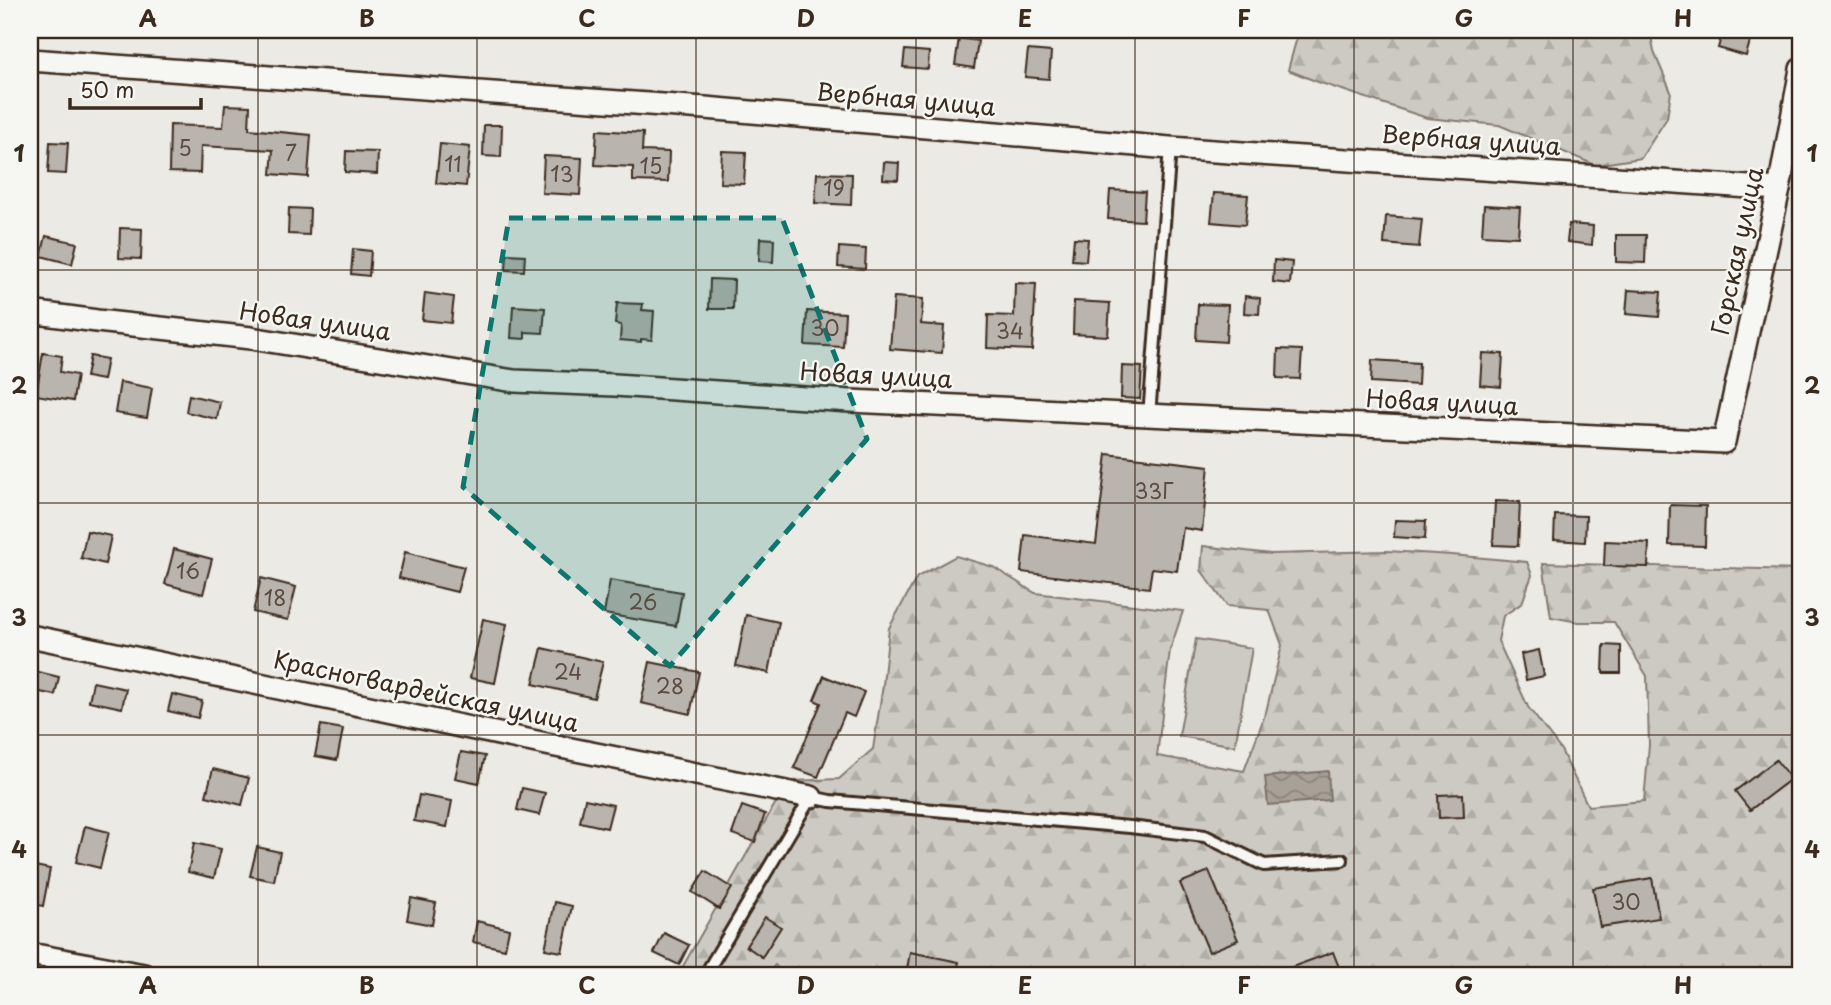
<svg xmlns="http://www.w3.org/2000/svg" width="1831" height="1005" viewBox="0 0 1831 1005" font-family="'Playpen Sans',sans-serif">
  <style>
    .forest { fill: url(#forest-firs); stroke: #847a71; stroke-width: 2 }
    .pitch { fill: #cdcac4; stroke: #847a71; stroke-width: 2 }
    .water { fill: url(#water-waves); stroke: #7c7167; stroke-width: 2 }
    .building { fill: #bab4ae; stroke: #3b2a1e; stroke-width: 2 }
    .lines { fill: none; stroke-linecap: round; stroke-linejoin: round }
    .lane-casing { stroke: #3b2a1e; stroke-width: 16 }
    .street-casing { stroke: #3b2a1e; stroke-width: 26 }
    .lane { stroke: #f6f6f2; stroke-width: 10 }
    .street { stroke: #f6f6f2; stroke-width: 21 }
    .marked { fill: #0f766e; fill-opacity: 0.2; stroke: #0f766e; stroke-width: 5; stroke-dasharray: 14 9; stroke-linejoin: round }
    .grid { fill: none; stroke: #3b2a1e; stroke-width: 2; stroke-opacity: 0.55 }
    .labels { text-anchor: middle; stroke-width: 5; stroke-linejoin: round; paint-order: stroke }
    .number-label { font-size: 21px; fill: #5b4c42 }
    .street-label { font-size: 24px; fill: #3b2a1e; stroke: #f6f6f2 }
    .neatline { fill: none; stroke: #3b2a1e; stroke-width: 2.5 }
    .grid-label { font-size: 23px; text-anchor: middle; font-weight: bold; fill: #3b2a1e }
  </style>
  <defs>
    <pattern id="forest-firs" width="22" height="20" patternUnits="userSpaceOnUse" patternTransform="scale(1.75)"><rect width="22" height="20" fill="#cdcac4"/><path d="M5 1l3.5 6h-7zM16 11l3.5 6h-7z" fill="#b1aea8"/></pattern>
    <pattern id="water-waves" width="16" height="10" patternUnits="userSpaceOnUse" patternTransform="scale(1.75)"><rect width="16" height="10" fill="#a8a198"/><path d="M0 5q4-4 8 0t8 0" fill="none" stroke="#8a837b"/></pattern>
  </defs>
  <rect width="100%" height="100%" fill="#ebeae5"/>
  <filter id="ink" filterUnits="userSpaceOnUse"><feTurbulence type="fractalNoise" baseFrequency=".0143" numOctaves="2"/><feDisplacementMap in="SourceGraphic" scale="14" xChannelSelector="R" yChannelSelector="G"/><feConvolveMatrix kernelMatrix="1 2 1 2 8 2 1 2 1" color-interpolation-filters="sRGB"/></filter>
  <g filter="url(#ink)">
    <g class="forest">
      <polygon points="1299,30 1650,30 1654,52 1671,92 1667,118 1641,158 1595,165 1499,125 1427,118 1318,82 1288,70"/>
      <polygon points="1203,546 1271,554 1387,551 1452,555 1527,562 1532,575 1522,603 1503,616 1498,641 1528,707 1561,750 1588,806 1644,801 1649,745 1647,676 1614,622 1578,622 1551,617 1543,563 1801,570 1801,975 784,975 775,965 766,975 678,975 775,804 793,781 839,779 873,749 883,685 889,628 917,577 956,556 993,567 1035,593 1183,611 1170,650 1157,756 1244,771 1266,712 1282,645 1269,610 1227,606 1201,570"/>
    </g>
    <polygon class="pitch" points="1196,639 1252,648 1235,746 1179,736"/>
    <polygon class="water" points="1328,771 1330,800 1268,805 1265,777"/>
    <g class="building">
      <polygon points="1723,30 1753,30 1746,56 1718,48"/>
      <polygon points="959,38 978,41 974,68 955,65"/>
      <polygon points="905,50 929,52 928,69 903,67"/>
      <polygon points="1028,50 1051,52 1049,79 1025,77"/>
      <polygon points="225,105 250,106 249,129 311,135 308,177 271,174 273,150 201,146 200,173 169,172 170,125 223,127"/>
      <polygon points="484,125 502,125 501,157 483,156"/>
      <polygon points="597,130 643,133 642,151 669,152 668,182 633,181 633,167 595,165"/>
      <polygon points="50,142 68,143 66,174 48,173"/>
      <polygon points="440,144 470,147 466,186 436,183"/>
      <polygon points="346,151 378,152 377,174 345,172"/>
      <polygon points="722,151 746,152 744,184 720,183"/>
      <polygon points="544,156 582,158 580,195 542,193"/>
      <polygon points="884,162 899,163 898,180 883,179"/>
      <polygon points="817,173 852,174 851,205 815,203"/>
      <polygon points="1110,190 1145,192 1143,221 1108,219"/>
      <polygon points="1214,193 1248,195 1245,225 1211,222"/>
      <polygon points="1484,205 1520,207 1518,237 1482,235"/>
      <polygon points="289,208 310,209 309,235 288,234"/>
      <polygon points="1386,216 1422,219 1419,247 1384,244"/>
      <polygon points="1569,224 1593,226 1592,245 1567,242"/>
      <polygon points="120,228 142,229 141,259 119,258"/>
      <polygon points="1616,235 1646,235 1645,263 1616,262"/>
      <polygon points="46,236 77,243 72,264 41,256"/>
      <polygon points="760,238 774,239 773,262 759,261"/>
      <polygon points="1074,238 1088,239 1086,261 1072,260"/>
      <polygon points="839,247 866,249 865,269 838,267"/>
      <polygon points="353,249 371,251 369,276 351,274"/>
      <polygon points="507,254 525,255 524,271 506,270"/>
      <polygon points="1274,260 1292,262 1290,284 1273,282"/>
      <polygon points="710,279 734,280 733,309 709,309"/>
      <polygon points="1015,283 1036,284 1032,350 987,348 988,315 1014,316"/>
      <polygon points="1628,290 1661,292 1659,317 1626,314"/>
      <polygon points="425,293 454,297 451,323 422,320"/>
      <polygon points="1245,296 1260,298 1259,314 1244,313"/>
      <polygon points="894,297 923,299 921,324 944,326 942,353 890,349"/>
      <polygon points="1074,301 1110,303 1108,336 1073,334"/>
      <polygon points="617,303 643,304 642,310 654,311 652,340 641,339 641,342 620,340 621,325 615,324"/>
      <polygon points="1198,304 1228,305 1226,342 1196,340"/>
      <polygon points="513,306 545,308 543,333 525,332 525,339 511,338"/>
      <polygon points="807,311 845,313 843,347 805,345"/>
      <polygon points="1278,349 1302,350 1300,379 1277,378"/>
      <polygon points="43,353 62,356 60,372 77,375 73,401 36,395"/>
      <polygon points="1482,353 1503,354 1501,387 1480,385"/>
      <polygon points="90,356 107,359 103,380 86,377"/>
      <polygon points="1372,360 1419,363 1418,385 1371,382"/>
      <polygon points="1122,366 1142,367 1140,399 1121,398"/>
      <polygon points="120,382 152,388 147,418 115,413"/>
      <polygon points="189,395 220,402 217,419 186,412"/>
      <polygon points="1107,454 1209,466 1202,531 1183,528 1177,571 1152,568 1149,588 1021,572 1025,535 1096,544"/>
      <polygon points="1495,501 1520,502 1518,546 1493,545"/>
      <polygon points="1670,505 1706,506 1705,546 1669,545"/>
      <polygon points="1555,515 1586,516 1585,542 1554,540"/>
      <polygon points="1395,520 1426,521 1425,539 1394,537"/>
      <polygon points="87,531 111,536 105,564 81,558"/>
      <polygon points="1605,541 1649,543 1648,567 1604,566"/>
      <polygon points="174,549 212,559 203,594 165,584"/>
      <polygon points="405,552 464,567 457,592 399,578"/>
      <polygon points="261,578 296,587 288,620 253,612"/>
      <polygon points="610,580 682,592 676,626 604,614"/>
      <polygon points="746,615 779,622 769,673 736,666"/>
      <polygon points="483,619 507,624 495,683 470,678"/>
      <polygon points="1604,645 1621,646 1621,673 1603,673"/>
      <polygon points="542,648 603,662 594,698 533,684"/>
      <polygon points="1539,650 1544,676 1526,680 1521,654"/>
      <polygon points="650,662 699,672 690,714 641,703"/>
      <polygon points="30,670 59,677 55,695 30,690"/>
      <polygon points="824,676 864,692 854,717 845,713 818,777 794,768 821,703 814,700"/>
      <polygon points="93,682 126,689 122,708 89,701"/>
      <polygon points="172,694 202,701 198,718 168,711"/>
      <polygon points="321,725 343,729 337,760 315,756"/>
      <polygon points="461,752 485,756 479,783 455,778"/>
      <polygon points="1776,760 1791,779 1750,810 1735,791"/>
      <polygon points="213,769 249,778 242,805 206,796"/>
      <polygon points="522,788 545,793 539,815 517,810"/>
      <polygon points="1463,794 1464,817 1439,818 1438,795"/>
      <polygon points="419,795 452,801 447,827 414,821"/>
      <polygon points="585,799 613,805 607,828 580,822"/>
      <polygon points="742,806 765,814 755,842 732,834"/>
      <polygon points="85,826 109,832 100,868 76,862"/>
      <polygon points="194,843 221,849 214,878 188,872"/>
      <polygon points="257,847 280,852 274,881 250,876"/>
      <polygon points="30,865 50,869 43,906 30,903"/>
      <polygon points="705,871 732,888 719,909 692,892"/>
      <polygon points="1209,871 1238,940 1209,952 1180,883"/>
      <polygon points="1652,878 1659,918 1600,927 1593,888"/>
      <polygon points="411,898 436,903 432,925 407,920"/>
      <polygon points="555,902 572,906 562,952 545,949"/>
      <polygon points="765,917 781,927 762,957 746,946"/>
      <polygon points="477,921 509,929 505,949 473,942"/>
      <polygon points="664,933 689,945 679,965 654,953"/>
      <polygon points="910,952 959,962 956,975 906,975"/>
      <polygon points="1333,952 1342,975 1273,975 1273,974"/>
    </g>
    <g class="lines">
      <g class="lane-casing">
        <g id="lane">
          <polyline points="1149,416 1170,148"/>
          <polyline points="705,975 811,797 830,801 1130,827 1205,836 1264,865 1342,860"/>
        </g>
      </g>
      <g class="street-casing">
        <g id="street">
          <polyline points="30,60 705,108 1170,148 1779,189"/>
          <polyline points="30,312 97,321 251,338 514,381 615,385 850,401 1724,442 1779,189 1801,69"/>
          <polyline points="30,636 551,745 811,797"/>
          <polyline points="30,954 144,975"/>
        </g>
      </g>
      <use href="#lane" class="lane"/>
      <use href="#street" class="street"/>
    </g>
  </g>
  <path class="marked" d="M509 218H782L867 439 670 666 463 487Z"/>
  <path class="grid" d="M258 30V975M477 30V975M696 30V975M916 30V975M1135 30V975M1354 30V975M1573 30V975M30 270H1801M30 503H1801M30 735H1801"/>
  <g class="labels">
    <g class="number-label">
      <text x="185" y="156">5</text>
      <text x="291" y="161">7</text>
      <text x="453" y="172">11</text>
      <text x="651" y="174">15</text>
      <text x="562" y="182">13</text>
      <text x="834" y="196">19</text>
      <text x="825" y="336">30</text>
      <text x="1010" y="339">34</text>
      <text x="1154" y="499">33Г</text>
      <text x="188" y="579">16</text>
      <text x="275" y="606">18</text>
      <text x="643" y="610">26</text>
      <text x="568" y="680">24</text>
      <text x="670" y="694">28</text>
      <text x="1626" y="910">30</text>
    </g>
    <g class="street-label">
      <text transform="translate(906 100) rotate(5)" y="8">Вербная улица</text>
      <text transform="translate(1471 141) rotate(4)" y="8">Вербная улица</text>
      <text transform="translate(1738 251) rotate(-78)" y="8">Горская улица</text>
      <text transform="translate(315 322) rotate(8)" y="8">Новая улица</text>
      <text transform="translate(876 376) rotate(3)" y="8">Новая улица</text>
      <text transform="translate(1442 403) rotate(3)" y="8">Новая улица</text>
      <text transform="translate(426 692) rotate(12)" y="8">Красногвардейская улица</text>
    </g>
  </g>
  <rect width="1831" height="1005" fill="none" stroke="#f6f6f2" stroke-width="77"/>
  <path d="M70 98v10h131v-10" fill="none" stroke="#3b2a1e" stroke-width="3.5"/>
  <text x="80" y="98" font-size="21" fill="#3b2a1e" stroke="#f6f6f2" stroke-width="5" paint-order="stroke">50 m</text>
  <rect x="38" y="38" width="1754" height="929" class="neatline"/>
  <g class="grid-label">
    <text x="148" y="27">A</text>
    <text x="367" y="27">B</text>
    <text x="587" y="27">C</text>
    <text x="806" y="27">D</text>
    <text x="1025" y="27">E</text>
    <text x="1244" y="27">F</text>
    <text x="1464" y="27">G</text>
    <text x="1683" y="27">H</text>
    <text x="19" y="162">1</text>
    <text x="1812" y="162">1</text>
    <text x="19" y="394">2</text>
    <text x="1812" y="394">2</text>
    <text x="19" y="626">3</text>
    <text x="1812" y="626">3</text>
    <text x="19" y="858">4</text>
    <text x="1812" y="858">4</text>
    <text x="148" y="994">A</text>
    <text x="367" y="994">B</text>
    <text x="587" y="994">C</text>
    <text x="806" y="994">D</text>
    <text x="1025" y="994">E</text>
    <text x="1244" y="994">F</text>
    <text x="1464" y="994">G</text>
    <text x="1683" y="994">H</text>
  </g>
</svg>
